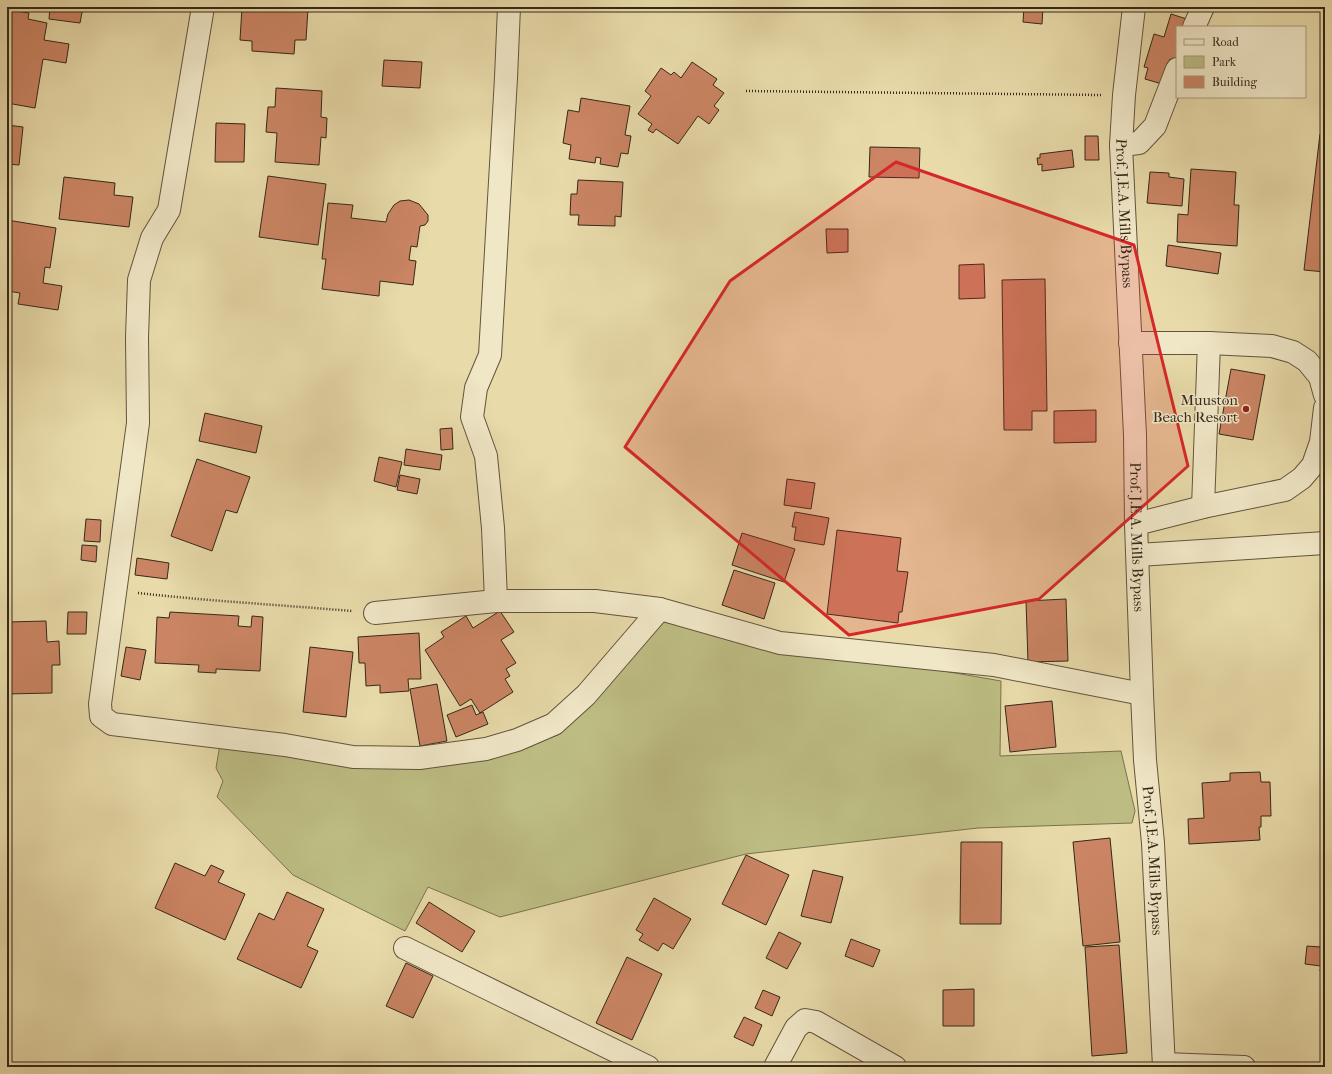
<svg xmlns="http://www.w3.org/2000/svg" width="1332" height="1074" viewBox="0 0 1332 1074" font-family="'IM FELL French Canon',serif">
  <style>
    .green { fill: #bdbd83; stroke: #79724e }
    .building { fill: #cb8564; stroke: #352819 }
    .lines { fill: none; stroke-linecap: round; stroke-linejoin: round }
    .minor-casing { stroke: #62543d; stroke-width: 24 }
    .path { stroke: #352819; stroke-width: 2.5; stroke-dasharray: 1 2; stroke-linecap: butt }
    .minor { stroke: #f0e7c7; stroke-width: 22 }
    .marked { fill: #d62828; fill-opacity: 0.2; stroke: #d62828; stroke-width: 3; stroke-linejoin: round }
    .poi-dot { fill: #8f2418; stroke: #f0e7c7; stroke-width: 1.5 }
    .labels { text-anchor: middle; stroke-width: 3; stroke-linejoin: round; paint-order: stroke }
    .street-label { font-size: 15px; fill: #352819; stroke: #f0e7c7 }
    .poi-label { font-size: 15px; fill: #352819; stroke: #f0e7c7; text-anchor: end }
  </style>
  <rect width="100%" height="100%" fill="#e8daa9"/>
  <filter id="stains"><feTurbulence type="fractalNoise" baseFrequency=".005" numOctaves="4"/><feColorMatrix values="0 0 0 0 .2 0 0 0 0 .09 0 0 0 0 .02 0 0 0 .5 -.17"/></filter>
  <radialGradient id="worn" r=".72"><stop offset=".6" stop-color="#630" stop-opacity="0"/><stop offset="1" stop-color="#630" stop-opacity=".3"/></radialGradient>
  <polygon class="green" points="664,622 1001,681 1000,756 1121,751 1135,811 1132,823 978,828 746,854 500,917 428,887 405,931 293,875 217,797 223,781 216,768 220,744 325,757 523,746 558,735"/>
  <g class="building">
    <polygon points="50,7 83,7 80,23 49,19"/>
    <polygon points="242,7 275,7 308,9 306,40 295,40 294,54 252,51 252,41 240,40"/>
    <polygon points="1024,7 1043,7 1042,24 1023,22"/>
    <polygon points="10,10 29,13 28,19 47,23 44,40 69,44 66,63 43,59 35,108 7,103 7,15 10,15"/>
    <polygon points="1171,14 1190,20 1188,27 1177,27 1177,62 1170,59 1162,84 1145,79 1148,68 1144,67 1154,34 1164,37"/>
    <polygon points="384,60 422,62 420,88 382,86"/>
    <polygon points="692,62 717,79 713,85 724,93 714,106 719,110 709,124 698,116 678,144 656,129 653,133 648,130 652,124 638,114 651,96 645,91 661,68 671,75 674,72 681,78"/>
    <polygon points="276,88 322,91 321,117 327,118 326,138 321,137 319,165 275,162 277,133 266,132 268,107 275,107"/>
    <polygon points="581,98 630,106 625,135 631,136 628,154 621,153 618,167 600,164 601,158 596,157 595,163 569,159 571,145 563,143 568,110 579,112"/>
    <polygon points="216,123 245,124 244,162 215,162"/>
    <polygon points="7,125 23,127 19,165 7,164"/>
    <polygon points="1320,134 1325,134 1325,272 1304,270"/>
    <polygon points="1085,136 1098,136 1099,160 1085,160"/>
    <polygon points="870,147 920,148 919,178 869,177"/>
    <polygon points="1072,150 1074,167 1042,171 1042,164 1038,165 1037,158 1040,158 1040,154"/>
    <polygon points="1191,169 1236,172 1234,205 1239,205 1237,246 1177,242 1178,214 1188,215"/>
    <polygon points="1150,172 1169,173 1169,177 1184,179 1182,206 1147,203"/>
    <polygon points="268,176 326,184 318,245 259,237"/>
    <polygon points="64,177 115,183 114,195 133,197 129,227 59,219"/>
    <polygon points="578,180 623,182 621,217 615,216 615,226 578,225 579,215 570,215 571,194 577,194"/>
    <polygon points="409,200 419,204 428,215 428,221 425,225 420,226 417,247 411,246 409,260 416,261 413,285 380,281 379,296 322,289 326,259 322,259 328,203 353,205 351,218 386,222 388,214 394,205 400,201"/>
    <polygon points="7,220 56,228 50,268 45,267 43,283 62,286 58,310 18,304 20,293 7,291"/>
    <polygon points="826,229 848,229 848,252 827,253"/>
    <polygon points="1168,245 1221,253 1218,274 1166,266"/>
    <polygon points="984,264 985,298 959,299 959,265"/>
    <polygon points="1045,279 1047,411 1032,411 1032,430 1004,430 1002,280"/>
    <polygon points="1231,369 1265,375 1253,440 1219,434"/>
    <polygon points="1096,410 1096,442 1054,443 1054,411"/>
    <polygon points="205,413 262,426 256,453 199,441"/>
    <polygon points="452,428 453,449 441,450 440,429"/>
    <polygon points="406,449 442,455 440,470 404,465"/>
    <polygon points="379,457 402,462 396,487 374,481"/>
    <polygon points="197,459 250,477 237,513 226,510 212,551 171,536"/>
    <polygon points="400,475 420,479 417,494 397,490"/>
    <polygon points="787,479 815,483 811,509 784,505"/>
    <polygon points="795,512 829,518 824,545 794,540 796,527 792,527"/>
    <polygon points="86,519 101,520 100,542 84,541"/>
    <polygon points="837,530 901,538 897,571 908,572 902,612 899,612 898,623 827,614"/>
    <polygon points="742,533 795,549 784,582 732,565"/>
    <polygon points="82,545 97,546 96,562 81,560"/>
    <polygon points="137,558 169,563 167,579 135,575"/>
    <polygon points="734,570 775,583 764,619 722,605"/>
    <polygon points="1066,599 1068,661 1028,662 1026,601"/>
    <polygon points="500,611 514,632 501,640 516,663 506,669 510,676 505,679 513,692 480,713 471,699 460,706 425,650 444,637 441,632 466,616 473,628"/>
    <polygon points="68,612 87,612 86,634 67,634"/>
    <polygon points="170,612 239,616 238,626 251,627 252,616 263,617 260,671 216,669 216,673 198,672 199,665 155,663 157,617 169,618"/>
    <polygon points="46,621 47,642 59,641 60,665 52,665 52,693 7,694 7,622"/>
    <polygon points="419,633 421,679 408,679 409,691 380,693 380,685 366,686 365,663 359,663 358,637"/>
    <polygon points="126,647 146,650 140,680 121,676"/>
    <polygon points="310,647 353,652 346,717 303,712"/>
    <polygon points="437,684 447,741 420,746 410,689"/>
    <polygon points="1052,701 1056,747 1010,752 1005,706"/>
    <polygon points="472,705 476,715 483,712 488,724 456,737 447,715"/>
    <polygon points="1260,772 1261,782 1270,782 1271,816 1261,816 1261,827 1259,827 1260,840 1189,844 1188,819 1204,818 1202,783 1230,781 1230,773"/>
    <polygon points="1110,838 1120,942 1083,946 1073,842"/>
    <polygon points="961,842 1002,842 1001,924 960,924"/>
    <polygon points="746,855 789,875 766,925 722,904"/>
    <polygon points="175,863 205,876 211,865 224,871 218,882 245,894 225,940 155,908"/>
    <polygon points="813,870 843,877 831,923 801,916"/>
    <polygon points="287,892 324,909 307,946 318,951 301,988 237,959 259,913 274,920"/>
    <polygon points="654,898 691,919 673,949 663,943 658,951 639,940 643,934 636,930"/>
    <polygon points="429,902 475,931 462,952 416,923"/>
    <polygon points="779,932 801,943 787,969 766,958"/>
    <polygon points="851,939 880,950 873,967 845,956"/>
    <polygon points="1322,942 1325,943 1325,971 1320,971 1321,966 1305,964 1307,946 1321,947"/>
    <polygon points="1119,945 1127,1053 1092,1056 1085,947"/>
    <polygon points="627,957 662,974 632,1040 596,1023"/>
    <polygon points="406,963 433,976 413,1018 386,1006"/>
    <polygon points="974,989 974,1026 943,1026 943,990"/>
    <polygon points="763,990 780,997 772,1016 755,1008"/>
    <polygon points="744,1017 762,1025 753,1046 734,1037"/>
  </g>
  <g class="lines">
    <g class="minor-casing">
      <g id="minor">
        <polyline points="203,7 169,210 152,238 139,280 137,337 138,423 100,704 101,716 112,724 285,745 353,757 419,758 486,749 517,740 554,724 586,695 660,609"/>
        <path id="s1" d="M1134 7 1124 95 1121 145 1135 435 1136 524 1142 694 1145 760 1153 843 1164 1067"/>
        <polyline points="1194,27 1203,7"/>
        <polyline points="1121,145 1139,143 1155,126 1177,69"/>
        <polyline points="1130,343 1209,343 1272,346 1293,352 1307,361 1320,377 1325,395"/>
        <polyline points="1203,507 1209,343"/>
        <polyline points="1136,524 1203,507 1285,490 1302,478 1313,465 1321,442 1325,408"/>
        <polyline points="1138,555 1325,543"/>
        <polyline points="496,601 493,528 486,456 472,417 476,388 490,355 506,78 509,7"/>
        <polyline points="375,613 496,601 595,601 660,609 780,643 994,665 1142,694"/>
        <polyline points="405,948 648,1067"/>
        <polyline points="1164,1064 1244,1067"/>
        <polyline points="775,1067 796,1028 805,1020 816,1022 895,1067"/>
      </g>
    </g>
    <g class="path">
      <polyline points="746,91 1102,95"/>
      <path d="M138 593C209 601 281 605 352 611"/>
    </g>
    <use href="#minor" class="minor"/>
  </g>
  <path class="marked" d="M896 162 1134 245 1188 466 1039 599 849 635 625 447 730 281Z"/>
  <circle class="poi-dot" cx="1246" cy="409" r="4"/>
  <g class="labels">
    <g class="street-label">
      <text dy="5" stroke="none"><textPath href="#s1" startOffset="207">Prof. J.E.A. Mills Bypass</textPath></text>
      <text dy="5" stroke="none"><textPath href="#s1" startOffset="531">Prof. J.E.A. Mills Bypass</textPath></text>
      <text dy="5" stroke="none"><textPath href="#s1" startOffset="855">Prof. J.E.A. Mills Bypass</textPath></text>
    </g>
    <g class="poi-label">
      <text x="1238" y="405">Muuston<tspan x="1238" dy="17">Beach Resort</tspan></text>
    </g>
  </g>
  <rect width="1332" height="1074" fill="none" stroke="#e8daa9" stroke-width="24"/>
  <rect x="8" y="8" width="1316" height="1058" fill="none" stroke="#352819" stroke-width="2"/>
  <rect x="12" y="12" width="1308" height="1050" fill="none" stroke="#352819"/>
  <rect x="1176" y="26" width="130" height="72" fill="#f0e7c7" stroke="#a59b81"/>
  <rect x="1184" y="39" width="20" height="6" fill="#f0e7c7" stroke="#a59b81"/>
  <text x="1212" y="46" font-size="12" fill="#352819">Road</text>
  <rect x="1184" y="56" width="20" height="12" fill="#bdbd83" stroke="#a59b81"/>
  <text x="1212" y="66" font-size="12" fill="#352819">Park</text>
  <rect x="1184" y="76" width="20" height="12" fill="#cb8564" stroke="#a59b81"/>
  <text x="1212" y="86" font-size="12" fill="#352819">Building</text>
  <rect width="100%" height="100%" filter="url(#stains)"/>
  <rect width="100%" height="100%" fill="url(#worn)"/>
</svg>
